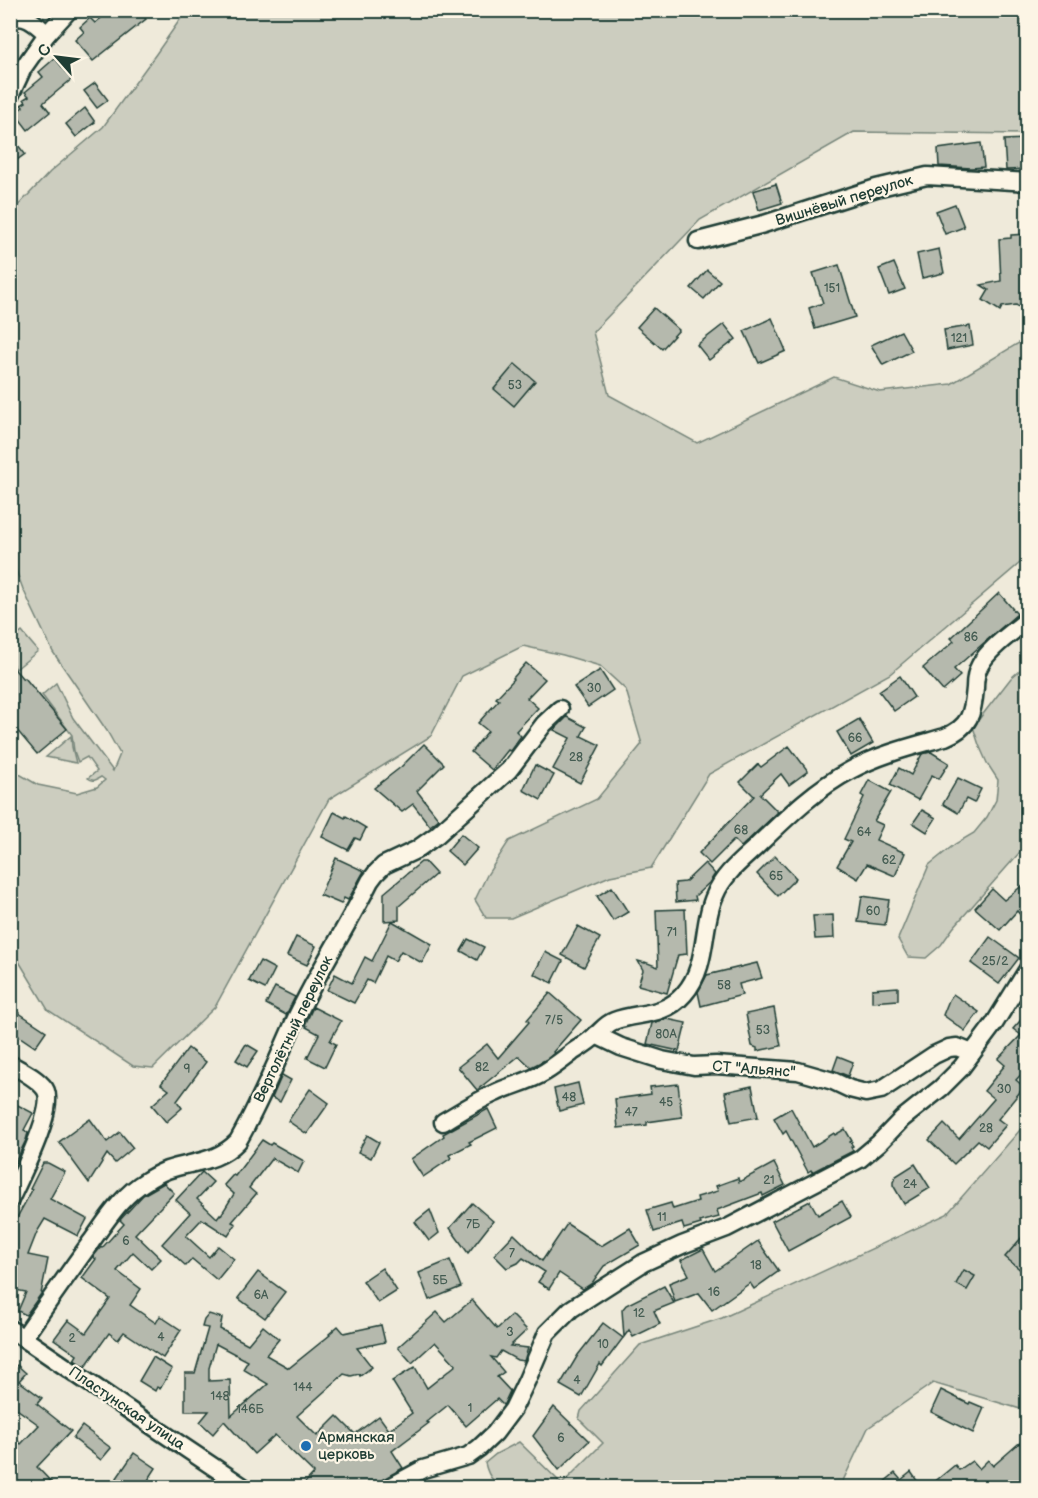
<svg xmlns="http://www.w3.org/2000/svg" width="1038" height="1498" viewBox="0 0 1038 1498" font-family="'Balsamiq Sans',sans-serif">
  <style>
    .green { fill: #cccdbf; stroke: #76857a; stroke-width: 1.5 }
    .building { fill: #b5b9ad; stroke: #1f3d34; stroke-width: 1.5; fill-rule: evenodd }
    .lines { fill: none; stroke-linecap: round; stroke-linejoin: round }
    .street-casing { stroke: #1f3d34; stroke-width: 21 }
    .street { stroke: #fcf5e5; stroke-width: 16 }
    .poi-dot { fill: #1f6fb2; stroke: #fcf5e5; stroke-width: 2 }
    .labels { text-anchor: middle; stroke-width: 4.5; stroke-linejoin: round; paint-order: stroke }
    .number-label { font-size: 12px; fill: #445c52 }
    .street-label { font-size: 15px; fill: #1f3d34; stroke: #fcf5e5 }
    .poi-label { font-size: 15px; fill: #1f3d34; stroke: #fcf5e5; text-anchor: start }
  </style>
  <rect width="100%" height="100%" fill="#efeada"/>
  <filter id="ink" filterUnits="userSpaceOnUse"><feTurbulence type="fractalNoise" baseFrequency=".0167" numOctaves="2"/><feDisplacementMap in="SourceGraphic" scale="12" xChannelSelector="R" yChannelSelector="G"/><feConvolveMatrix kernelMatrix="1 2 1 2 8 2 1 2 1" color-interpolation-filters="sRGB"/></filter>
  <g filter="url(#ink)">
    <g class="green">
      <path d="M186 11H1027V134L854 132 700 220 593 332 609 395 697 443 834 377 880 392 951 384 1027 338V557L890 674 709 774 651 868 610 876 511 918H486L475 900 487 875 509 841 597 799 642 744 626 690 600 666 563 655 523 646 462 676 431 736 329 799 215 1007 153 1068 133 1066 48 1010 11 948V769L38 785 77 793 97 787 105 780 101 777C96 780 93 782 88 778L97 771 87 757 78 762 74 751 72 735 42 695 56 683 73 718 113 771 120 754 107 731 53 652 23 589 11 557V213L50 172 103 127 156 54Z"/>
      <polygon points="22,632 38,651 16,669 11,662 11,641"/>
      <polygon points="1027,664 1027,844 953,928 941,945 926,958 908,957 898,939 929,865 955,844 974,833 987,817 996,800 998,780 987,763 979,745 973,727 1011,678"/>
      <polygon points="71,736 72,747 76,763 46,757"/>
      <path d="M1027 1122V1411L933 1383 868 1428 840 1487H511C494 1483 489 1480 485 1463L496 1454 519 1442 562 1484 603 1443 579 1419 581 1411 640 1345 722 1318 947 1214Z"/>
    </g>
    <g class="building">
      <polygon points="111,10 140,10 146,19 93,61 75,40 84,32 80,27 90,18 95,23"/>
      <polygon points="55,58 72,79 43,103 50,112 28,130 15,113 23,107 21,105 26,102 24,99 29,96 25,92 43,77 39,72"/>
      <polygon points="95,83 108,100 97,108 84,91"/>
      <polygon points="85,108 95,122 76,137 66,124"/>
      <polygon points="10,135 25,154 10,165"/>
      <polygon points="1026,139 1028,169 1006,170 1004,140"/>
      <polygon points="981,143 984,167 971,168 939,166 938,149"/>
      <polygon points="776,184 782,203 759,210 753,191"/>
      <polygon points="955,204 964,227 945,234 936,211"/>
      <polygon points="1028,234 1028,305 1019,307 1016,305 1002,307 1000,311 983,300 989,290 981,285 1001,281 999,239 1011,238 1011,235"/>
      <polygon points="939,249 944,273 922,278 917,254"/>
      <polygon points="894,263 905,289 889,295 879,269"/>
      <polygon points="839,265 855,317 815,329 809,308 823,303 813,273"/>
      <polygon points="707,270 720,281 704,299 691,288"/>
      <polygon points="654,308 679,330 662,349 637,327"/>
      <polygon points="772,318 786,351 759,363 744,331"/>
      <polygon points="724,324 736,339 709,360 697,345"/>
      <polygon points="970,326 973,345 947,350 944,330"/>
      <polygon points="901,331 912,351 883,365 871,345"/>
      <polygon points="515,364 535,381 514,406 494,389"/>
      <polygon points="999,593 1017,614 954,669 960,676 943,691 923,668 954,641 951,638"/>
      <polygon points="526,663 545,679 527,698 538,708 516,731 521,736 510,751 508,750 492,770 471,752 488,731 478,723 499,700 496,698 514,679 513,678"/>
      <polygon points="10,664 23,679 25,678 67,729 37,754 10,722"/>
      <polygon points="600,670 613,690 588,707 574,687"/>
      <polygon points="900,676 914,697 894,711 879,691"/>
      <polygon points="567,717 586,727 581,736 600,745 580,783 553,769 570,738 554,730"/>
      <polygon points="859,719 873,743 851,756 837,732"/>
      <polygon points="424,744 444,764 417,791 439,819 430,826 413,804 402,812 374,788 401,767"/>
      <polygon points="789,746 808,771 789,785 781,774 760,794 778,812 741,847 734,840 710,864 699,853 754,796 740,782 758,764 761,767"/>
      <polygon points="931,752 949,763 939,779 932,775 918,800 890,785 899,768 911,775 922,754"/>
      <polygon points="535,765 554,775 541,800 523,790"/>
      <polygon points="958,778 981,789 974,803 966,799 958,813 943,804"/>
      <polygon points="869,780 891,792 874,821 883,825 876,840 905,853 895,876 867,864 858,879 837,866 851,842 844,839 864,797 861,795"/>
      <polygon points="922,810 936,818 927,832 913,823"/>
      <polygon points="334,812 345,818 346,816 366,828 360,840 355,838 348,850 322,837"/>
      <polygon points="461,834 478,848 463,865 447,851"/>
      <polygon points="775,856 796,878 778,896 757,874"/>
      <polygon points="336,858 364,871 348,900 344,898 341,904 320,895"/>
      <polygon points="421,862 425,862 436,874 399,906 399,920 384,921 384,893"/>
      <polygon points="705,863 715,874 709,883 695,896 696,900 676,902 675,883 685,882"/>
      <polygon points="1028,881 1028,924 1017,911 1000,930 975,908 992,889 1004,900"/>
      <polygon points="612,887 628,912 613,921 597,896"/>
      <polygon points="862,896 889,900 885,925 858,922"/>
      <polygon points="685,909 687,954 678,955 667,993 638,985 643,970 638,961 645,963 645,962 658,967 656,910"/>
      <polygon points="833,915 834,938 815,939 813,916"/>
      <polygon points="392,921 432,944 422,963 401,951 395,961 386,956 373,983 367,980 354,1003 327,990 335,974 352,983 365,957 372,961"/>
      <polygon points="578,926 600,938 584,967 562,955"/>
      <polygon points="296,937 316,946 307,965 287,956"/>
      <polygon points="990,937 1019,958 999,984 971,963"/>
      <polygon points="468,939 484,947 477,960 461,951"/>
      <polygon points="545,952 563,961 552,983 534,974"/>
      <polygon points="260,961 275,969 265,989 249,981"/>
      <polygon points="757,963 762,978 739,984 742,995 701,1006 698,992 707,975"/>
      <polygon points="275,987 295,997 286,1015 266,1004"/>
      <polygon points="898,987 898,1000 872,1002 872,989"/>
      <polygon points="550,993 581,1020 553,1052 554,1053 547,1059 531,1067 519,1056 477,1090 458,1067 487,1044 498,1058 529,1022 527,1020"/>
      <polygon points="953,994 979,1012 965,1031 943,1015 949,1000"/>
      <polygon points="313,1007 341,1021 330,1041 336,1044 325,1067 307,1058 319,1034 306,1027 307,1026 305,1025"/>
      <polygon points="774,1008 781,1046 757,1051 757,1048 752,1046 746,1014"/>
      <polygon points="16,1011 46,1031 35,1047 10,1030 10,1018"/>
      <polygon points="1028,1012 1028,1067 1016,1080 1024,1087 998,1119 1006,1125 987,1147 978,1140 954,1164 929,1140 944,1124 959,1139 994,1099 984,1091 1005,1065 998,1059 1021,1035 1013,1029"/>
      <polygon points="667,1019 686,1023 679,1051 647,1044 652,1023"/>
      <polygon points="246,1044 258,1051 247,1067 236,1060"/>
      <polygon points="188,1048 206,1062 177,1101 182,1108 166,1122 152,1105 169,1090 161,1084"/>
      <polygon points="838,1056 853,1062 848,1076 833,1070"/>
      <polygon points="282,1075 291,1080 280,1102 272,1098"/>
      <polygon points="578,1083 583,1105 559,1111 554,1089"/>
      <polygon points="678,1084 682,1117 647,1122 647,1125 618,1128 615,1099 651,1094 650,1087"/>
      <polygon points="752,1086 758,1117 731,1122 725,1092"/>
      <polygon points="310,1089 329,1103 307,1134 288,1121"/>
      <polygon points="10,1101 33,1113 24,1130 28,1133 26,1140 10,1173"/>
      <polygon points="791,1108 812,1147 834,1133 835,1135 845,1129 852,1141 850,1142 853,1146 851,1147 853,1151 812,1172 811,1170 808,1172 786,1131 783,1134 774,1118"/>
      <polygon points="488,1109 497,1128 469,1142 471,1144 449,1155 451,1158 423,1177 411,1159 444,1136 443,1134"/>
      <polygon points="90,1119 107,1142 120,1132 133,1148 115,1163 107,1154 89,1183 59,1142"/>
      <polygon points="367,1135 379,1142 371,1158 358,1152"/>
      <polygon points="262,1140 270,1145 272,1143 304,1161 298,1173 272,1158 249,1188 256,1194 232,1222 236,1224 228,1236 202,1219 186,1236 209,1257 218,1246 234,1259 217,1280 192,1259 186,1266 162,1244 190,1213 176,1200 202,1172 213,1182 197,1199 217,1218 220,1214 221,1215 234,1194 224,1185 233,1175 235,1176"/>
      <polygon points="43,1163 48,1163 65,1172 50,1199 87,1219 78,1236 45,1219 37,1232 28,1255 48,1259 41,1294 26,1315 18,1311 26,1292 10,1289 10,1269 16,1245 10,1243 10,1219 15,1221 32,1190 30,1189"/>
      <polygon points="774,1163 785,1185 763,1196 762,1193 717,1210 719,1217 700,1222 701,1224 684,1229 682,1223 654,1232 647,1210 671,1203 673,1209 698,1201 697,1197 718,1191 716,1186 738,1178 739,1182"/>
      <polygon points="915,1164 930,1188 904,1204 893,1185 893,1182 896,1176"/>
      <polygon points="164,1183 174,1193 135,1234 161,1259 151,1269 133,1252 117,1271 141,1289 130,1305 156,1323 160,1316 181,1330 163,1358 124,1332 118,1340 109,1333 85,1367 74,1360 77,1355 54,1339 68,1320 86,1333 110,1299 82,1278 96,1259 93,1257 101,1247 102,1248 124,1224 120,1220 143,1195"/>
      <polygon points="810,1201 818,1215 842,1201 851,1217 788,1251 772,1221"/>
      <polygon points="472,1203 493,1221 468,1253 450,1228"/>
      <polygon points="430,1210 439,1233 429,1241 415,1222"/>
      <polygon points="567,1224 601,1246 630,1228 640,1245 604,1266 592,1283 583,1289 559,1273 549,1289 538,1282 545,1272 523,1258 518,1263 507,1268 494,1255 514,1234 542,1261"/>
      <polygon points="1028,1230 1028,1276 1005,1257"/>
      <polygon points="758,1241 779,1271 754,1289 750,1283 712,1310 699,1293 675,1302 669,1283 689,1275 681,1260 703,1249 715,1271"/>
      <polygon points="450,1260 461,1287 429,1300 419,1273"/>
      <polygon points="382,1268 397,1291 378,1303 363,1281"/>
      <polygon points="964,1270 975,1276 967,1290 956,1284"/>
      <polygon points="258,1272 285,1292 265,1318 238,1298"/>
      <polygon points="664,1286 674,1303 654,1311 660,1324 633,1337 629,1330 624,1337 622,1310 626,1305"/>
      <path d="M472 1300 497 1329 512 1315 527 1330 510 1346 528 1348 524 1361 517 1360 501 1351 496 1358 491 1357 504 1372 497 1377 510 1391 504 1404 503 1405 497 1399 466 1426 448 1405 427 1422 429 1423 392 1451 403 1468 383 1479 379 1483 378 1488H300L314 1473 275 1435 254 1454 224 1421 213 1434 200 1422 209 1411H185V1373H195L208 1328 202 1327 204 1320 209 1314 222 1318 220 1329 248 1344 263 1326 279 1339 266 1355 289 1368 330 1335 329 1334 338 1326 344 1333 381 1325 385 1342 357 1348 372 1367 360 1376 359 1374 351 1376 344 1374 297 1416 317 1436 337 1416 355 1434 379 1416 389 1430 412 1413 392 1381 415 1367 427 1388 456 1365 435 1342 412 1363 398 1347 437 1312 446 1322ZM216 1344 248 1361 243 1369 268 1384 231 1416 230 1380 209 1381V1368Z"/>
      <polygon points="603,1323 623,1338 602,1366 600,1364 581,1397 560,1385 578,1355"/>
      <polygon points="153,1357 172,1369 160,1389 157,1387 155,1391 139,1381"/>
      <polygon points="17,1365 26,1373 19,1381 42,1398 37,1404 71,1431 37,1467 57,1488 10,1488 10,1434 21,1444 39,1425 10,1404 10,1373"/>
      <polygon points="941,1390 969,1404 970,1402 984,1408 973,1433 931,1412"/>
      <polygon points="554,1407 589,1441 559,1470 533,1436"/>
      <polygon points="82,1426 111,1448 101,1460 73,1438"/>
      <polygon points="1028,1438 1028,1488 1012,1488 1007,1482 999,1488 994,1482 987,1488 927,1488 955,1465 959,1470 972,1461 979,1469 988,1460 993,1466 1018,1444"/>
      <polygon points="134,1453 156,1468 143,1488 110,1488"/>
      <polygon points="911,1472 922,1488 877,1488 895,1473 901,1480"/>
    </g>
    <g class="lines">
      <g class="street-casing">
        <g id="street">
          <path d="M10 19C26 13 36 24 47 34"/>
          <polyline points="10,96 23,68 47,34 69,10"/>
          <polyline points="698,241 764,224 876,188 927,176 1028,182"/>
          <polyline points="596,1035 621,1047 662,1060 694,1066 716,1065 798,1071 833,1081 850,1089 866,1093 881,1090 934,1055 949,1048 957,1047 972,1053"/>
          <path d="M10 1064C22 1071 37 1078 45 1089 57 1107 19 1180 10 1200"/>
          <path d="M443 1122C460 1112 477 1101 495 1093 511 1085 529 1082 545 1072 555 1066 565 1058 574 1051 582 1046 590 1041 596 1035 602 1030 606 1024 614 1021 639 1012 664 1017 684 994 709 966 701 925 715 895 723 875 741 861 756 847 785 819 815 789 851 770 880 754 914 746 945 737 970 727 973 713 975 688 975 681 976 672 980 665 989 648 1012 633 1028 619"/>
          <polyline points="10,1329 145,1421 245,1488"/>
          <path d="M24 1337C46 1305 68 1274 91 1242 107 1220 122 1195 146 1181 152 1177 160 1173 167 1170 193 1161 217 1163 238 1141 261 1101 278 1058 297 1016 319 970 347 927 370 881L376 873 384 865 416 850 437 835 509 770 544 724 560 709"/>
          <polyline points="388,1488 423,1469 468,1456 479,1448 495,1433 513,1409 527,1380 547,1333 571,1309 643,1263 682,1245 727,1228 860,1159 879,1143 902,1119 941,1088 961,1068 994,1024 1028,969"/>
        </g>
      </g>
      <use href="#street" class="street"/>
    </g>
  </g>
  <circle class="poi-dot" cx="306" cy="1446" r="6"/>
  <g class="labels">
    <g class="number-label">
      <text x="832" y="292">151</text>
      <text x="959" y="342">121</text>
      <text x="515" y="389">53</text>
      <text x="971" y="641">86</text>
      <text x="594" y="692">30</text>
      <text x="855" y="742">66</text>
      <text x="576" y="761">28</text>
      <text x="741" y="834">68</text>
      <text x="864" y="836">64</text>
      <text x="889" y="864">62</text>
      <text x="776" y="880">65</text>
      <text x="873" y="915">60</text>
      <text x="672" y="936">71</text>
      <text x="995" y="965">25/2</text>
      <text x="724" y="989">58</text>
      <text x="554" y="1024">7/5</text>
      <text x="763" y="1034">53</text>
      <text x="666" y="1038">80А</text>
      <text x="482" y="1071">82</text>
      <text x="187" y="1073">9</text>
      <text x="1004" y="1093">30</text>
      <text x="569" y="1101">48</text>
      <text x="666" y="1106">45</text>
      <text x="631" y="1116">47</text>
      <text x="986" y="1132">28</text>
      <text x="769" y="1184">21</text>
      <text x="910" y="1188">24</text>
      <text x="662" y="1221">11</text>
      <text x="473" y="1228">7Б</text>
      <text x="126" y="1245">6</text>
      <text x="512" y="1257">7</text>
      <text x="756" y="1269">18</text>
      <text x="440" y="1284">5Б</text>
      <text x="714" y="1296">16</text>
      <text x="261" y="1299">6А</text>
      <text x="639" y="1317">12</text>
      <text x="510" y="1336">3</text>
      <text x="161" y="1341">4</text>
      <text x="72" y="1342">2</text>
      <text x="603" y="1348">10</text>
      <text x="577" y="1384">4</text>
      <text x="303" y="1391">144</text>
      <text x="220" y="1400">148</text>
      <text x="470" y="1412">1</text>
      <text x="250" y="1413">146Б</text>
      <text x="561" y="1442">6</text>
    </g>
    <g class="street-label">
      <text transform="translate(844 200) rotate(-17)" y="5">Вишнёвый переулок</text>
      <text transform="translate(293 1029) rotate(-64)" y="5">Вертолётный переулок</text>
      <text transform="translate(754 1069) rotate(4)" y="5">СТ "Альянс"</text>
      <text transform="translate(127 1408) rotate(34)" y="5">Пластунская улица</text>
    </g>
    <g class="poi-label">
      <text x="318" y="1442">Армянская<tspan x="318" dy="17">церковь</tspan></text>
    </g>
  </g>
  <rect width="1038" height="1498" fill="none" stroke="#fcf5e5" stroke-width="36"/>
  <rect x="18" y="18" width="1002" height="1462" fill="none" stroke="#1f3d34" stroke-width="2" filter="url(#ink)"/>
  <g transform="translate(57 57) rotate(298)" stroke="#fcf5e5" stroke-width="4.5" paint-order="stroke">
  <path d="M0-4.5L10 22L0 15L-10 22Z" fill="#1f3d34"/>
  <text y="-9" font-size="16" font-weight="bold" text-anchor="middle" fill="#1f3d34">С</text>
  </g>
</svg>
